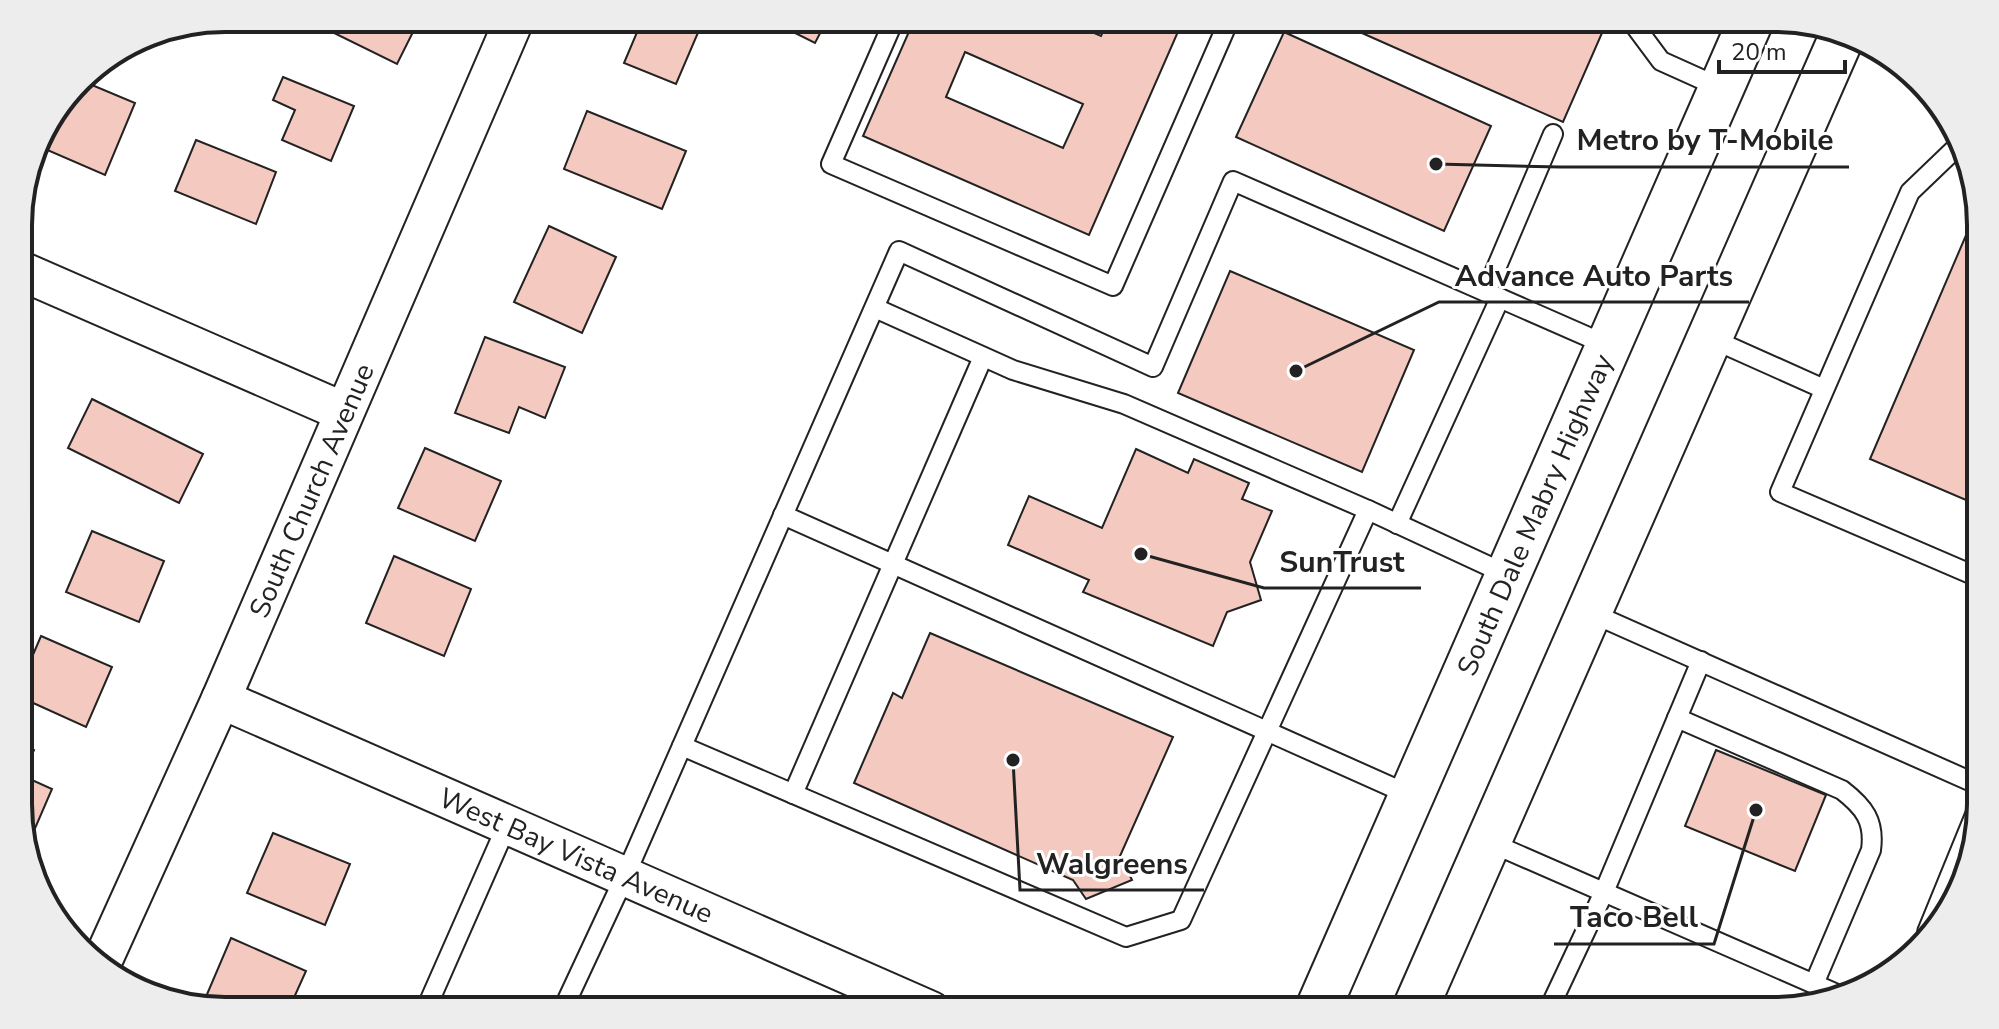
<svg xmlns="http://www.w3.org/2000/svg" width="1999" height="1029" viewBox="0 0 1999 1029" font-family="'Nunito Sans',sans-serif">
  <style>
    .building { fill: #f3c9c0; stroke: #222; stroke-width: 2; fill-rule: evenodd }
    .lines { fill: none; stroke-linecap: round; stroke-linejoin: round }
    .lane-casing { stroke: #222; stroke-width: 22 }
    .street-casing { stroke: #222; stroke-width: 42 }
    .primary-casing { stroke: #222; stroke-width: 48 }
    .lane { stroke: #fff; stroke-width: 18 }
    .street { stroke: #fff; stroke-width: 38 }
    .primary { stroke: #fff; stroke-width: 44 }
    .labels { text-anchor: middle; stroke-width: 6; stroke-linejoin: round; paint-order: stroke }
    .street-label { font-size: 28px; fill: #222; stroke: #fff }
    .rim { fill: none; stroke: #222; stroke-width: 4 }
    .leader { fill: none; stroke: #222; stroke-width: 3 }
    .callout-dot { fill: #222; stroke: #fff; stroke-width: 3 }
    .callout-label { font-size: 30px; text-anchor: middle; font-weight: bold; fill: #222; stroke: #fff; stroke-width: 6; stroke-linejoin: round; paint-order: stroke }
  </style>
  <rect width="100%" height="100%" fill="#fff"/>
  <g class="building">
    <polygon points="334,18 420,18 397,64 328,30"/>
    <polygon points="643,18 696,18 703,21 676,84 624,63"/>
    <polygon points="765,18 828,18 815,43"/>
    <path d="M915 18H1059L1101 36 1109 18H1184L1089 235 863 136ZM965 52 1083 104 1063 148 946 97Z"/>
    <polygon points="1328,18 1568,18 1602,33 1563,122"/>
    <polygon points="1284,32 1491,126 1444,231 1236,137"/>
    <polygon points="283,77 354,106 331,161 282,140 295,110 273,100"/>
    <polygon points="80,80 135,103 105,175 45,149 68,96"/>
    <polygon points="587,111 686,151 662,209 564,169"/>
    <polygon points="196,140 276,172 256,224 175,191"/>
    <polygon points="1979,205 1980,506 1870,459"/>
    <polygon points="549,226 616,257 582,333 514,302"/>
    <polygon points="1230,271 1414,350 1362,472 1178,393"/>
    <polygon points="485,337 565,367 545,418 519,407 509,433 455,413"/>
    <polygon points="92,399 203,454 179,503 68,448"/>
    <polygon points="425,448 501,481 475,541 398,508"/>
    <polygon points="1136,449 1188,473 1194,459 1249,483 1242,499 1272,511 1250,562 1261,600 1227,612 1213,646 1083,592 1089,580 1008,545 1029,496 1102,528"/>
    <polygon points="92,531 164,561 139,622 66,592"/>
    <polygon points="394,556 471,589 444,656 366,623"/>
    <polygon points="930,633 1173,737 1120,856 1132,880 1086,899 1073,880 854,783 893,693 902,698"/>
    <polygon points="41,636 112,667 86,727 20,697 20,685"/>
    <polygon points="20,744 34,750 23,776 52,789 27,847 25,846 20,831"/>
    <polygon points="1716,750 1826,795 1795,871 1685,826"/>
    <polygon points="273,833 350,864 325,925 247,893"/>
    <polygon points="231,938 306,971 288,1011 232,1011 205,999"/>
    <polygon points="611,1001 632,1011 606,1011"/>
  </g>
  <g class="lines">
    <g class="lane-casing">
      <g id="lane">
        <polyline points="895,18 831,164 1113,286 1230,18"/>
        <polyline points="1629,18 1661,61 1721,88"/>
        <polyline points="1959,145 1910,192 1780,492 1980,578"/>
        <polyline points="1486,292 1553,134"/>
        <polyline points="875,308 1013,370 1124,404 1368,510"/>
        <polyline points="1710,338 1824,389"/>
        <polyline points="783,515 1412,796"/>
        <polyline points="1397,524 1500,298"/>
        <polyline points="1589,612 1981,786"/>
        <path d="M1677 718 1842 790C1864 807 1875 821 1871 850L1814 984"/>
        <polyline points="682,746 1126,937 1181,920 1368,510 1508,575"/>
        <polyline points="793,794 983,357"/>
        <polyline points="1489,842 1837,994"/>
        <polyline points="1927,932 1981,800"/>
        <polyline points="425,1011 507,825"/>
        <polyline points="562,1011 625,876 899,251 1153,367 1233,181 1609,346"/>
        <polyline points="1548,1011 1604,892 1701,661"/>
      </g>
    </g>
    <g class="street-casing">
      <g id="street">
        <polyline points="19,270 344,412"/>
        <path id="s1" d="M221 699 931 1011"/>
        <path id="s2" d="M102 962 221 699 515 18"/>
      </g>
    </g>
    <g class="primary-casing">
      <g id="primary">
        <path id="s3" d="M1317 1011 1752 18"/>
        <polyline points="1414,1011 1843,34"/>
      </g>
    </g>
    <use href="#lane" class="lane"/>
    <use href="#street" class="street"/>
    <use href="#primary" class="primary"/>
  </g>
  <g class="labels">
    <g class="street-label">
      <text dy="10" stroke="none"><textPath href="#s2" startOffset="516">South Church Avenue</textPath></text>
      <text dy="10" stroke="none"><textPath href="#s3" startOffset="542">South Dale Mabry Highway</textPath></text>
      <text dy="10" stroke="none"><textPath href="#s1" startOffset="388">West Bay Vista Avenue</textPath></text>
    </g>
  </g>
  <path d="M0 0H1999V1029H0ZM225 32H1774A193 193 0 0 1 1967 225V804A193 193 0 0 1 1774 997H225A193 193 0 0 1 32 804V225A193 193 0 0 1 225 32Z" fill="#ededed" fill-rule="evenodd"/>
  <path class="rim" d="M225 32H1774A193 193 0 0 1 1967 225V804A193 193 0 0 1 1774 997H225A193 193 0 0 1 32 804V225A193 193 0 0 1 225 32Z"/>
  <path class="leader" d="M1436 164L1560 167H1849M1296 371L1439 302H1749M1141 554L1264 588H1421M1013 760L1020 890H1204M1756 810L1714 944H1554"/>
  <g class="callout-dot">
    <circle cx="1436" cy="164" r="8"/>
    <circle cx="1296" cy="371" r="8"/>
    <circle cx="1141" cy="554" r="8"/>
    <circle cx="1013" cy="760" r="8"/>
    <circle cx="1756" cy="810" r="8"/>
  </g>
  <g class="callout-label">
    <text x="1705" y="150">Metro by T-Mobile</text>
    <text x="1594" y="286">Advance Auto Parts</text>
    <text x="1342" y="572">SunTrust</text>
    <text x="1112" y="874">Walgreens</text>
    <text x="1634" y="927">Taco Bell</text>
  </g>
  <path d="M1719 60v12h126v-12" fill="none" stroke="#222222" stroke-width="4"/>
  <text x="1731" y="60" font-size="24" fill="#222222" stroke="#ffffff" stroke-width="6" paint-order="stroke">20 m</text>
</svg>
